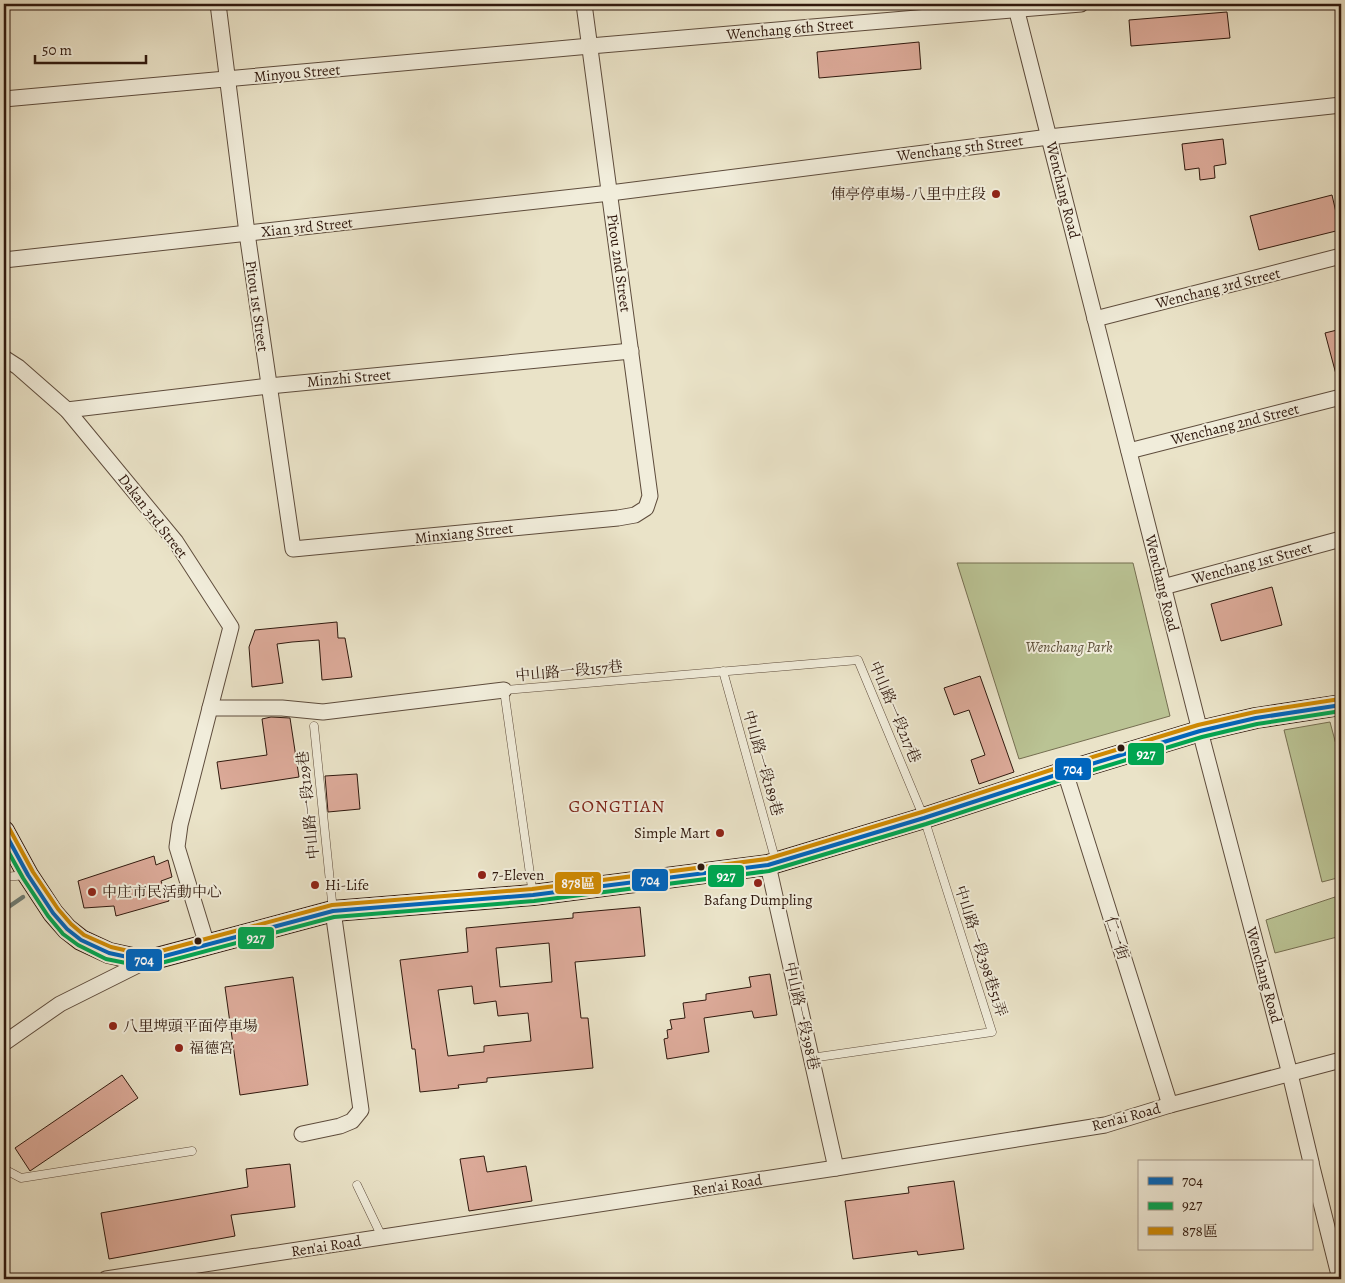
<svg xmlns="http://www.w3.org/2000/svg" width="1345" height="1283" viewBox="0 0 1345 1283" font-family="Alegreya,'Noto Serif TC',serif">
  <style>
    .green { fill: #bac394; stroke: #756e51 }
    .lines { fill: none; stroke-linecap: round; stroke-linejoin: round }
    .stream { stroke: #6e7c75; stroke-width: 4.5 }
    .building { fill: #dcaa99; stroke: #30190e; fill-rule: evenodd }
    .lane-casing { stroke: #5e4c3c; stroke-width: 9 }
    .street-casing { stroke: #5e4c3c; stroke-width: 17 }
    .secondary-casing { stroke: #30190e; stroke-width: 22 }
    .lane { stroke: #f1eddb; stroke-width: 8 }
    .street { stroke: #f1eddb; stroke-width: 15 }
    .secondary { stroke: #f1eddb; stroke-width: 20 }
    .bus-1-casing { stroke: #f1eddb; stroke-width: 8 }
    .bus-2-casing { stroke: #f1eddb; stroke-width: 8 }
    .bus-3-casing { stroke: #f1eddb; stroke-width: 8 }
    .bus-1 { stroke: #0065bd; stroke-width: 4 }
    .bus-2 { stroke: #00a651; stroke-width: 4 }
    .bus-3 { stroke: #cf8a03; stroke-width: 4 }
    .poi-dot { fill: #8f2418; stroke: #f1eddb; stroke-width: 2 }
    .bus-dot { fill: #30190e; stroke: #f1eddb; stroke-width: 2 }
    .labels { text-anchor: middle; stroke-width: 4; stroke-linejoin: round; paint-order: stroke }
    .street-label { font-size: 15px; fill: #30190e; stroke: #f1eddb }
    .poi-label { font-size: 15px; fill: #30190e; stroke: #f1eddb; text-anchor: start }
    .park-label { font-size: 15px; font-style: italic; fill: #594c36; stroke: #f1eddb }
    .quarter-label { font-size: 18px; letter-spacing: 1px; fill: #7a1f14; stroke: #f1eddb }
    .line-badge { stroke: #f1eddb; stroke-width: 2 }
    .badge-label { font-size: 14px; text-anchor: middle; font-weight: bold; fill: #fff }
  </style>
  <rect width="100%" height="100%" fill="#eae3c8"/>
  <filter id="stains"><feTurbulence type="fractalNoise" baseFrequency=".004" numOctaves="4"/><feColorMatrix values="0 0 0 0 .2 0 0 0 0 .09 0 0 0 0 .02 0 0 0 .5 -.17"/></filter>
  <radialGradient id="worn" r=".72"><stop offset=".6" stop-color="#630" stop-opacity="0"/><stop offset="1" stop-color="#630" stop-opacity=".3"/></radialGradient>
  <g class="green">
    <polygon points="957,563 1133,563 1170,716 1019,759"/>
    <polygon points="1330,722 1341,763 1341,877 1322,882 1284,730"/>
    <polygon points="1341,895 1341,936 1275,953 1266,920"/>
  </g>
  <g class="lines">
    <polyline class="stream" points="4,910 23,897"/>
  </g>
  <g class="building">
    <polygon points="1227,12 1230,38 1131,46 1129,20"/>
    <polygon points="919,42 921,69 819,78 817,52"/>
    <polygon points="1223,139 1226,164 1214,166 1215,178 1200,180 1199,168 1185,170 1182,144"/>
    <polygon points="1332,195 1340,230 1259,250 1250,216"/>
    <polygon points="1341,329 1341,378 1337,378 1325,333"/>
    <polygon points="1272,587 1282,625 1221,641 1211,604"/>
    <polygon points="337,622 338,638 345,638 352,677 322,680 319,640 292,642 277,644 283,683 252,687 249,647 255,630"/>
    <polygon points="980,676 1014,772 979,784 971,760 985,755 969,710 954,715 944,688"/>
    <polygon points="271,717 290,718 299,777 221,789 217,762 267,755 262,719"/>
    <polygon points="357,774 360,809 328,812 325,776"/>
    <polygon points="154,856 156,865 168,860 172,877 161,881 169,901 116,916 114,906 84,908 78,881"/>
    <path d="M640 907 645 956 575 962 581 1018H588L593 1068 487 1078V1082L458 1085 459 1088 420 1092 415 1049H412L400 960 468 952 466 928 573 918V913ZM549 943 552 982 500 987 496 948ZM472 986 474 1004 496 1001 498 1016 528 1013 531 1041 484 1046V1052L448 1056 438 990Z"/>
    <polygon points="770,974 777,1015 754,1018 752,1011 704,1018 709,1052 667,1059 664,1039 668,1038 667,1030 672,1029 670,1020 685,1018 683,1003 706,1000 706,994 751,987 749,977"/>
    <polygon points="293,977 308,1085 240,1095 225,987"/>
    <polygon points="122,1075 138,1098 30,1171 15,1148"/>
    <polygon points="484,1156 487,1172 526,1166 532,1201 469,1211 460,1159"/>
    <polygon points="290,1164 295,1207 231,1215 235,1236 109,1259 101,1213 248,1187 246,1169"/>
    <polygon points="954,1181 964,1249 918,1255 917,1251 853,1259 845,1201 909,1193 908,1187"/>
  </g>
  <g class="lines">
    <g class="lane-casing">
      <g id="lane">
        <polyline points="723,671 776,862"/>
        <polyline points="314,726 333,911"/>
        <polyline points="4,877 27,875"/>
        <polyline points="533,895 504,690 858,660 924,818 992,1032 811,1058"/>
        <polyline points="4,1169 21,1178 192,1151"/>
        <polyline points="357,1185 382,1237"/>
      </g>
    </g>
    <g class="street-casing">
      <g id="street">
        <polyline points="218,4 247,233 293,549 618,518 635,515 646,508 650,496 584,4"/>
        <polyline points="1015,4 1200,731 1290,1074 1311,1162"/>
        <polyline points="4,99 590,46 1081,4"/>
        <polyline points="4,260 610,193 1049,137 1341,105"/>
        <polyline points="1095,319 1341,256"/>
        <polyline points="4,358 18,367 67,410 176,542 231,627 210,708"/>
        <polyline points="67,410 269,386 631,351"/>
        <polyline points="1129,451 1341,397"/>
        <polyline points="1163,587 1341,539"/>
        <polyline points="1065,772 1170,1105"/>
        <polyline points="768,865 836,1168"/>
        <polyline points="207,945 177,847 180,825 210,708 282,708 323,712 504,690"/>
        <polyline points="4,1043 60,1004 146,961"/>
        <polyline points="302,1134 340,1126 352,1121 361,1110 333,911"/>
        <polyline points="1311,1163 1340,1279"/>
        <polyline points="106,1279 836,1168 1105,1125 1170,1105 1341,1060"/>
      </g>
    </g>
    <g class="secondary-casing">
      <polyline id="secondary" points="4,831 28,875 53,913 67,929 81,940 109,953 146,961 333,911 533,895 768,865 924,818 1065,772 1200,731 1256,718 1341,705"/>
    </g>
    <use href="#lane" class="lane"/>
    <use href="#street" class="street"/>
    <use href="#secondary" class="secondary"/>
    <g class="bus-1-casing">
      <polyline id="bus-1" points="4,831 28,875 53,913 67,929 81,940 109,953 146,961 333,911 533,895 768,865 924,818 1065,772 1200,731 1256,718 1341,705"/>
    </g>
    <g class="bus-2-casing">
      <polyline id="bus-2" points="4,844 23,878 48,916 63,934 78,945 106,959 146,967 334,917 534,901 769,871 926,824 1067,778 1202,737 1257,724 1341,711"/>
    </g>
    <g class="bus-3-casing">
      <polyline id="bus-3" points="9,828 33,872 58,909 71,924 84,935 111,947 146,955 332,905 532,889 767,859 922,812 1063,766 1198,725 1255,712 1340,699"/>
    </g>
    <use href="#bus-1" class="bus-1"/>
    <use href="#bus-2" class="bus-2"/>
    <use href="#bus-3" class="bus-3"/>
  </g>
  <g class="poi-dot">
    <circle cx="996" cy="194" r="5"/>
    <circle cx="720" cy="833" r="5"/>
    <circle cx="482" cy="875" r="5"/>
    <circle cx="758" cy="883" r="5"/>
    <circle cx="315" cy="885" r="5"/>
    <circle cx="92" cy="892" r="5"/>
    <circle cx="113" cy="1026" r="5"/>
    <circle cx="179" cy="1048" r="5"/>
  </g>
  <g class="bus-dot">
    <circle cx="1121" cy="748" r="4.5"/>
    <circle cx="701" cy="867" r="4.5"/>
    <circle cx="198" cy="941" r="4.5"/>
  </g>
  <g class="labels">
    <g class="street-label">
      <text transform="translate(790 29) rotate(-5)" y="5">Wenchang 6th Street</text>
      <text transform="translate(297 73) rotate(-5)" y="5">Minyou Street</text>
      <text transform="translate(960 148) rotate(-7)" y="5">Wenchang 5th Street</text>
      <text transform="translate(1063 190) rotate(76)" y="5">Wenchang Road</text>
      <text transform="translate(307 227) rotate(-6)" y="5">Xian 3rd Street</text>
      <text transform="translate(619 263) rotate(82)" y="5">Pitou 2nd Street</text>
      <text transform="translate(1218 288) rotate(-14)" y="5">Wenchang 3rd Street</text>
      <text transform="translate(257 306) rotate(82)" y="5">Pitou 1st Street</text>
      <text transform="translate(349 378) rotate(-5)" y="5">Minzhi Street</text>
      <text transform="translate(1235 424) rotate(-14)" y="5">Wenchang 2nd Street</text>
      <text transform="translate(153 516) rotate(52)" y="5">Dakan 3rd Street</text>
      <text transform="translate(464 533) rotate(-6)" y="5">Minxiang Street</text>
      <text transform="translate(1252 563) rotate(-15)" y="5">Wenchang 1st Street</text>
      <text transform="translate(1162 583) rotate(76)" y="5">Wenchang Road</text>
      <text transform="translate(569 671) rotate(-5)" y="5">中山路一段157巷</text>
      <text transform="translate(895 712) rotate(67)" y="5">中山路一段217巷</text>
      <text transform="translate(763 763) rotate(74)" y="5">中山路一段189巷</text>
      <text transform="translate(308 805) rotate(-96)" y="5">中山路一段129巷</text>
      <text transform="translate(1117 938) rotate(72)" y="5">仁一街</text>
      <text transform="translate(981 951) rotate(72)" y="5">中山路一段398巷51弄</text>
      <text transform="translate(1264 975) rotate(75)" y="5">Wenchang Road</text>
      <text transform="translate(802 1016) rotate(77)" y="5">中山路一段398巷</text>
      <text transform="translate(1126 1117) rotate(-15)" y="5">Ren'ai Road</text>
      <text transform="translate(727 1185) rotate(-9)" y="5">Ren'ai Road</text>
      <text transform="translate(326 1246) rotate(-9)" y="5">Ren'ai Road</text>
    </g>
    <g class="poi-label">
      <text x="986" y="199" text-anchor="end">俥亭停車場-八里中庄段</text>
      <text x="710" y="838" text-anchor="end">Simple Mart</text>
      <text x="492" y="880">7-Eleven</text>
      <text x="325" y="890">Hi-Life</text>
      <text x="102" y="897">中庄市民活動中心</text>
      <text x="758" y="905" text-anchor="middle">Bafang Dumpling</text>
      <text x="123" y="1031">八里埤頭平面停車場</text>
      <text x="189" y="1053">福德宮</text>
    </g>
    <g class="park-label">
      <text x="1069" y="652">Wenchang Park</text>
    </g>
    <g class="quarter-label">
      <text x="617" y="812">GONGTIAN</text>
    </g>
  </g>
  <g class="line-badge">
    <rect x="1127" y="742" width="38" height="24" rx="5" fill="#00a651"/>
    <rect x="1054" y="757" width="38" height="24" rx="5" fill="#0065bd"/>
    <rect x="707" y="864" width="38" height="24" rx="5" fill="#00a651"/>
    <rect x="631" y="868" width="38" height="24" rx="5" fill="#0065bd"/>
    <rect x="554" y="871" width="48" height="24" rx="5" fill="#cf8a03"/>
    <rect x="237" y="926" width="38" height="24" rx="5" fill="#00a651"/>
    <rect x="125" y="948" width="38" height="24" rx="5" fill="#0065bd"/>
  </g>
  <g class="badge-label">
    <text x="1146" y="759">927</text>
    <text x="1073" y="774">704</text>
    <text x="726" y="881">927</text>
    <text x="650" y="885">704</text>
    <text x="578" y="888">878區</text>
    <text x="256" y="943">927</text>
    <text x="144" y="965">704</text>
  </g>
  <rect width="1345" height="1283" fill="none" stroke="#eae3c8" stroke-width="20"/>
  <rect x="5" y="5" width="1335" height="1273" fill="none" stroke="#30190e" stroke-width="2.5"/>
  <rect x="10" y="10" width="1325" height="1263" fill="none" stroke="#30190e"/>
  <rect x="1138" y="1160" width="175" height="90" fill="#f1eddb" stroke="#a49889"/>
  <rect x="1148" y="1177" width="25" height="8" fill="#0065bd" stroke="#a49889"/>
  <text x="1182" y="1186" font-size="15" fill="#30190e">704</text>
  <rect x="1148" y="1202" width="25" height="8" fill="#00a651" stroke="#a49889"/>
  <text x="1182" y="1210" font-size="15" fill="#30190e">927</text>
  <rect x="1148" y="1227" width="25" height="8" fill="#cf8a03" stroke="#a49889"/>
  <text x="1182" y="1236" font-size="15" fill="#30190e">878區</text>
  <path d="M35 55v8h111v-8" fill="none" stroke="#30190e" stroke-width="2.5"/>
  <text x="42" y="55" font-size="15" fill="#30190e" stroke="#f1eddb" stroke-width="4" paint-order="stroke">50 m</text>
  <rect width="100%" height="100%" filter="url(#stains)"/>
  <rect width="100%" height="100%" fill="url(#worn)"/>
</svg>
